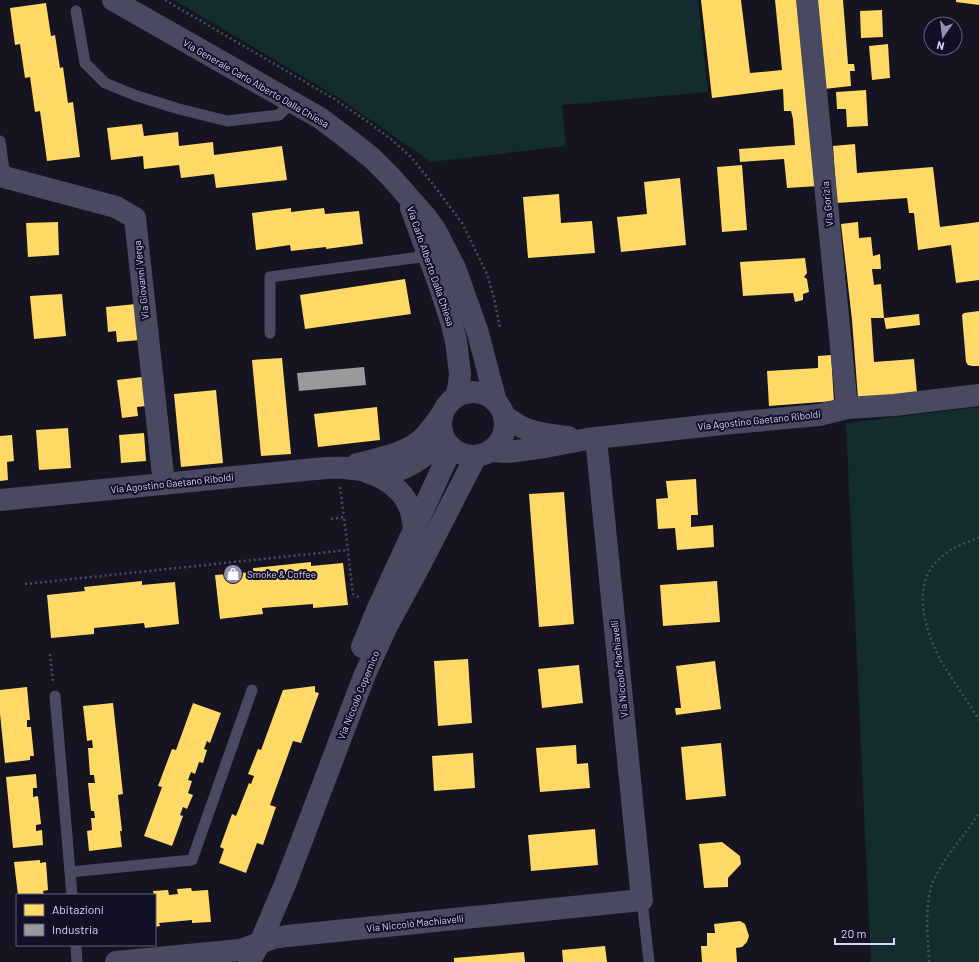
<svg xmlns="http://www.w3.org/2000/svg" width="979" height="962" viewBox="0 0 979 962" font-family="Barlow,sans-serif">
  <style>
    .green { fill: #132c2d }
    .homes { fill: #ffd966 }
    .industry { fill: #999 }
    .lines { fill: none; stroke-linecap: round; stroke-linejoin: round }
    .path { stroke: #44505f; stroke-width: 2.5; stroke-dasharray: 2 3; stroke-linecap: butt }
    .service { stroke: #4a4962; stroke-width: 11 }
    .minor { stroke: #4a4962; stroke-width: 22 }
    .tertiary { stroke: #4a4962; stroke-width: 22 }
    .labels { text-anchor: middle; stroke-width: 4; stroke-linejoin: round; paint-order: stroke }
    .street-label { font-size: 10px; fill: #d9d4ff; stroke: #130f26 }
    .poi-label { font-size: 10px; fill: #d9d4ff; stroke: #130f26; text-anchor: start }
  </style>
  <rect width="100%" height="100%" fill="#161421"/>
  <g class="green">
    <polygon points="174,0 698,0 708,92 562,105 566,146 431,162 339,98"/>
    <polygon points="979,407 979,962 871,962 846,423"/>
  </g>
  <g class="homes">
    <polygon points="701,0 741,0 750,73 782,70 775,0 800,0 818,186 787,188 784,159 740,162 739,149 795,145 793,119 791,111 784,111 783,89 712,98"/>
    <polygon points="817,0 843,0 848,64 854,64 855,71 850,71 851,86 824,89"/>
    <polygon points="956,0 979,0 979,5 956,2"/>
    <polygon points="46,3 51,36 55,35 60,68 63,67 68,103 73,102 80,157 47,161 40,111 35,112 30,77 25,78 20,44 15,45 10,8"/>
    <polygon points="882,10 883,37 861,38 860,11"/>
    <polygon points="888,44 890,78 872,80 869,46"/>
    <polygon points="866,90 868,126 847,127 846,109 837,109 836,92"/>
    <polygon points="142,124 144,136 178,132 179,146 213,142 214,155 282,146 287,180 216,188 214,174 181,178 179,165 144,169 143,156 111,160 107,128"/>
    <polygon points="855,144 857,173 933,167 940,227 979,222 979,280 956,283 951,245 918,250 914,213 909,213 907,198 837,203 833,146"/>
    <polygon points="742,165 747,230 722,232 717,167"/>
    <polygon points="680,178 686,245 621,252 617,217 647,214 644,182"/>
    <polygon points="559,194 561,223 592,221 595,253 528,258 523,197"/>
    <polygon points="291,208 291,212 324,208 325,214 359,211 363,244 326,249 326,247 291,251 290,245 256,250 252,213"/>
    <polygon points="58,222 59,255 28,257 26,223"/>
    <polygon points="858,222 859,238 871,237 873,256 880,254 881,269 872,269 874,285 881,284 884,318 919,314 920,325 886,329 884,318 871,318 874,362 914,359 917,393 858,398 852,320 841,224"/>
    <polygon points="805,258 807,273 804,277 807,279 809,292 803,294 803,300 795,302 793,293 743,296 740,262"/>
    <polygon points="405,279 411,314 305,329 300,295"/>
    <polygon points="62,294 66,336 34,339 30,296"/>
    <polygon points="136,304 140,340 117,342 116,331 108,332 106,307"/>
    <polygon points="979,311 979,366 972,366 968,365 966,362 962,315 964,313"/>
    <polygon points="831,355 834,401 769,406 767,371 818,368 818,356"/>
    <polygon points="282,358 291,454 261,456 252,360"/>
    <polygon points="142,377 146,406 137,407 138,416 122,418 117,380"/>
    <polygon points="216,390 223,463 181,467 174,394"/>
    <polygon points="377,407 380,440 318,447 314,414"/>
    <polygon points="68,428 71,468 39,470 36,430"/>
    <polygon points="144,433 146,461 121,463 119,435"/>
    <polygon points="12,435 14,461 7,462 8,480 0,481 0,436"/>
    <polygon points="696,479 698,515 691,515 691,527 713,525 714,547 677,550 675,528 658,529 656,499 668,498 666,481"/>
    <polygon points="564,492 574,624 539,627 529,494"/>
    <polygon points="311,562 311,566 343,563 348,605 313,608 313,604 262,608 263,614 220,619 215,575 253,572 253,568"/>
    <polygon points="142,581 142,585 175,582 179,624 145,628 144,623 94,628 94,634 51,638 47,595 85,591 84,587"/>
    <polygon points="717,581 720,622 663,626 660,585"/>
    <polygon points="468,659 472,723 438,726 434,661"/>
    <polygon points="715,661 721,709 676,715 675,708 681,708 676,666"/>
    <polygon points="579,665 583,703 542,708 538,669"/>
    <polygon points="315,686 315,692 319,693 301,743 293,741 270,805 276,807 263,845 257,843 246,873 219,863 224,849 220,847 232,814 236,816 249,783 251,784 254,776 248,774 258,749 261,750 283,690"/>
    <polygon points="27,687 30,720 27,720 27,727 31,727 34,756 30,756 30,760 5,763 0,714 0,690"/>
    <polygon points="113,703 123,794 118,795 122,831 120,831 122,847 89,851 87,831 92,830 91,818 95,818 94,811 91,811 88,783 95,783 94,775 90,775 88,748 93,748 92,740 87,741 83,706"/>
    <polygon points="193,703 221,713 210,743 207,741 204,749 207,750 203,763 199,762 195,774 191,772 188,780 192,781 188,793 193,795 187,809 183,807 180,815 183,816 172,846 144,836 162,787 158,786 172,749 176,750"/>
    <polygon points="721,743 726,796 686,800 681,747"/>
    <polygon points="576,745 577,764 588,763 590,788 540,792 536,748"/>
    <polygon points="473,753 475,788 434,791 432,756"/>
    <polygon points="36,774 37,788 33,788 33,797 38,796 41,824 36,825 36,831 42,830 43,845 13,848 6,777"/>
    <polygon points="595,829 598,865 531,871 528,835"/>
    <polygon points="722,842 740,856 741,864 728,878 728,887 704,888 699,844"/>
    <polygon points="40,860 40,863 46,862 48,890 43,891 44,895 18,895 14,862"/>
    <polygon points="191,888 192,891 208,890 211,922 192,923 192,920 159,923 160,926 155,927 155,895 154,895 153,891 168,890 169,895 178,894 177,889"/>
    <polygon points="740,921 745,924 749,936 747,942 742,947 736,948 737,962 702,962 701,946 707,946 707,933 715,933 714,924"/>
    <polygon points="605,946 607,962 563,962 562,950"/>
    <polygon points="524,952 525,962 454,962 454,958"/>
  </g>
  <polygon class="industry" points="364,367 366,385 299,391 297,373"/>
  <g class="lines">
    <g class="path">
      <polyline points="165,0 336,100 368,122 392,140 411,157 435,187 462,223 487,274 494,298 500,328"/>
      <polyline points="340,487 344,517"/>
      <polyline points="331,519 344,517 353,594 360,598"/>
      <path d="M979 537C971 541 952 548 946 553 938 559 931 567 927 576 916 602 928 637 941 661 953 681 967 700 979 720"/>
      <polyline points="25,584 348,550"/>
      <polyline points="50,654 53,682"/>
      <path d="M929 962C928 939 924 903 933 882 944 856 965 836 979 813"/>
    </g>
    <g class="service">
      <polyline points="76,11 85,63 105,83 137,96 179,109 227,121 279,115 292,102"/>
      <polyline points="0,141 5,178"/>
      <polyline points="270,333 270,277 428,256 431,254"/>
      <polyline points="55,696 72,895"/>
      <polyline points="70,872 192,860 252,690"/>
      <polyline points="642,900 649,962"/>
      <polyline points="76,945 77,962"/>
    </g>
    <g class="minor">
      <polyline points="807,0 847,408"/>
      <polyline points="0,176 116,207 135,218 164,484"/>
      <path d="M504 416C511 420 517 425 524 428 538 434 553 435 568 437"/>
      <polyline points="490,451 508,452 545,447 587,439 722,424 819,415 847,408 894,405 979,395"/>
      <path d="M357 464C381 458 408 454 426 435 432 428 438 420 443 412"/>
      <path d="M369 473C386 478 402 490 409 506 412 513 413 521 414 528"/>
      <path d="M0 500 315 469C325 468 336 467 346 468 360 470 374 473 389 472 408 470 419 458 435 450 440 448 445 448 450 446"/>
      <polyline points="116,962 240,950 274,938 287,936 642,900 596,438"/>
    </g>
    <g class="tertiary">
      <polyline points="113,0 320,118 344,136 372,158 390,176 426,217 436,231 455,268 478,333 496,402"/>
      <polyline points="411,208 440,287 451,321 456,341 460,374 459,385 456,397"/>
      <circle cx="473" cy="424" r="32"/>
      <polyline points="362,647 378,608 446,460 451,447"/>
      <polyline points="249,962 260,943 286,882 365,674 387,626 420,565 476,456"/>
    </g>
  </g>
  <defs>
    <g id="shop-disc" transform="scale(1)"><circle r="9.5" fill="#9591b1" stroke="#130f26"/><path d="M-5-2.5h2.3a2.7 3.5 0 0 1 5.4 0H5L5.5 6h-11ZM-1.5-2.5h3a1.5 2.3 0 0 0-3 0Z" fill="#fff"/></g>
  </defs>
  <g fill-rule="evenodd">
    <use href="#shop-disc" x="233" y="574"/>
  </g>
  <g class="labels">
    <g class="street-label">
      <text transform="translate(256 83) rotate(30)" y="4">Via Generale Carlo Alberto Dalla Chiesa</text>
      <text transform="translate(827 204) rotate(-96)" y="4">Via Gorizia</text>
      <text transform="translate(431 266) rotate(71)" y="4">Via Carlo Alberto Dalla Chiesa</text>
      <text transform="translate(141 280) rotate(-96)" y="4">Via Giovanni Verga</text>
      <text transform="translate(759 420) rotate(-6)" y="4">Via Agostino Gaetano Riboldi</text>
      <text transform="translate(172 483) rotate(-6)" y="4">Via Agostino Gaetano Riboldi</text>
      <text transform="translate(619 669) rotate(-96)" y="4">Via Niccolò Machiavelli</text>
      <text transform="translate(358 695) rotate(-68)" y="4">Via Niccolò Copernico</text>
      <text transform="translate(415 923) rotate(-6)" y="4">Via Niccolò Machiavelli</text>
    </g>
    <g class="poi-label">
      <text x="247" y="578">Smoke &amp; Coffee</text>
    </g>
  </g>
  <rect x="16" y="894" width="140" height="52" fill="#130f26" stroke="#625e7d"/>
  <rect x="24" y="904" width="20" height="12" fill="#ffd966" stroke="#625e7d"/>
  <text x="52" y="914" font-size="12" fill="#d9d4ff">Abitazioni</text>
  <rect x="24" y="924" width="20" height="12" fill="#999999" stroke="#625e7d"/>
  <text x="52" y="934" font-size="12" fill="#d9d4ff">Industria</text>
  <g transform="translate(943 36) rotate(194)"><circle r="19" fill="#130f26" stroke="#625e7d"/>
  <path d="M0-3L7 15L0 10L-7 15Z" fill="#9591b1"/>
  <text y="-6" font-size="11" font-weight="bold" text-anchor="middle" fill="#d9d4ff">N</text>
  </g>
  <path d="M835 938v6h59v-6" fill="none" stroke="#d9d4ff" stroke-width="2"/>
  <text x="841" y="938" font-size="12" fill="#d9d4ff" stroke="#130f26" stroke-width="3" paint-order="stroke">20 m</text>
</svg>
